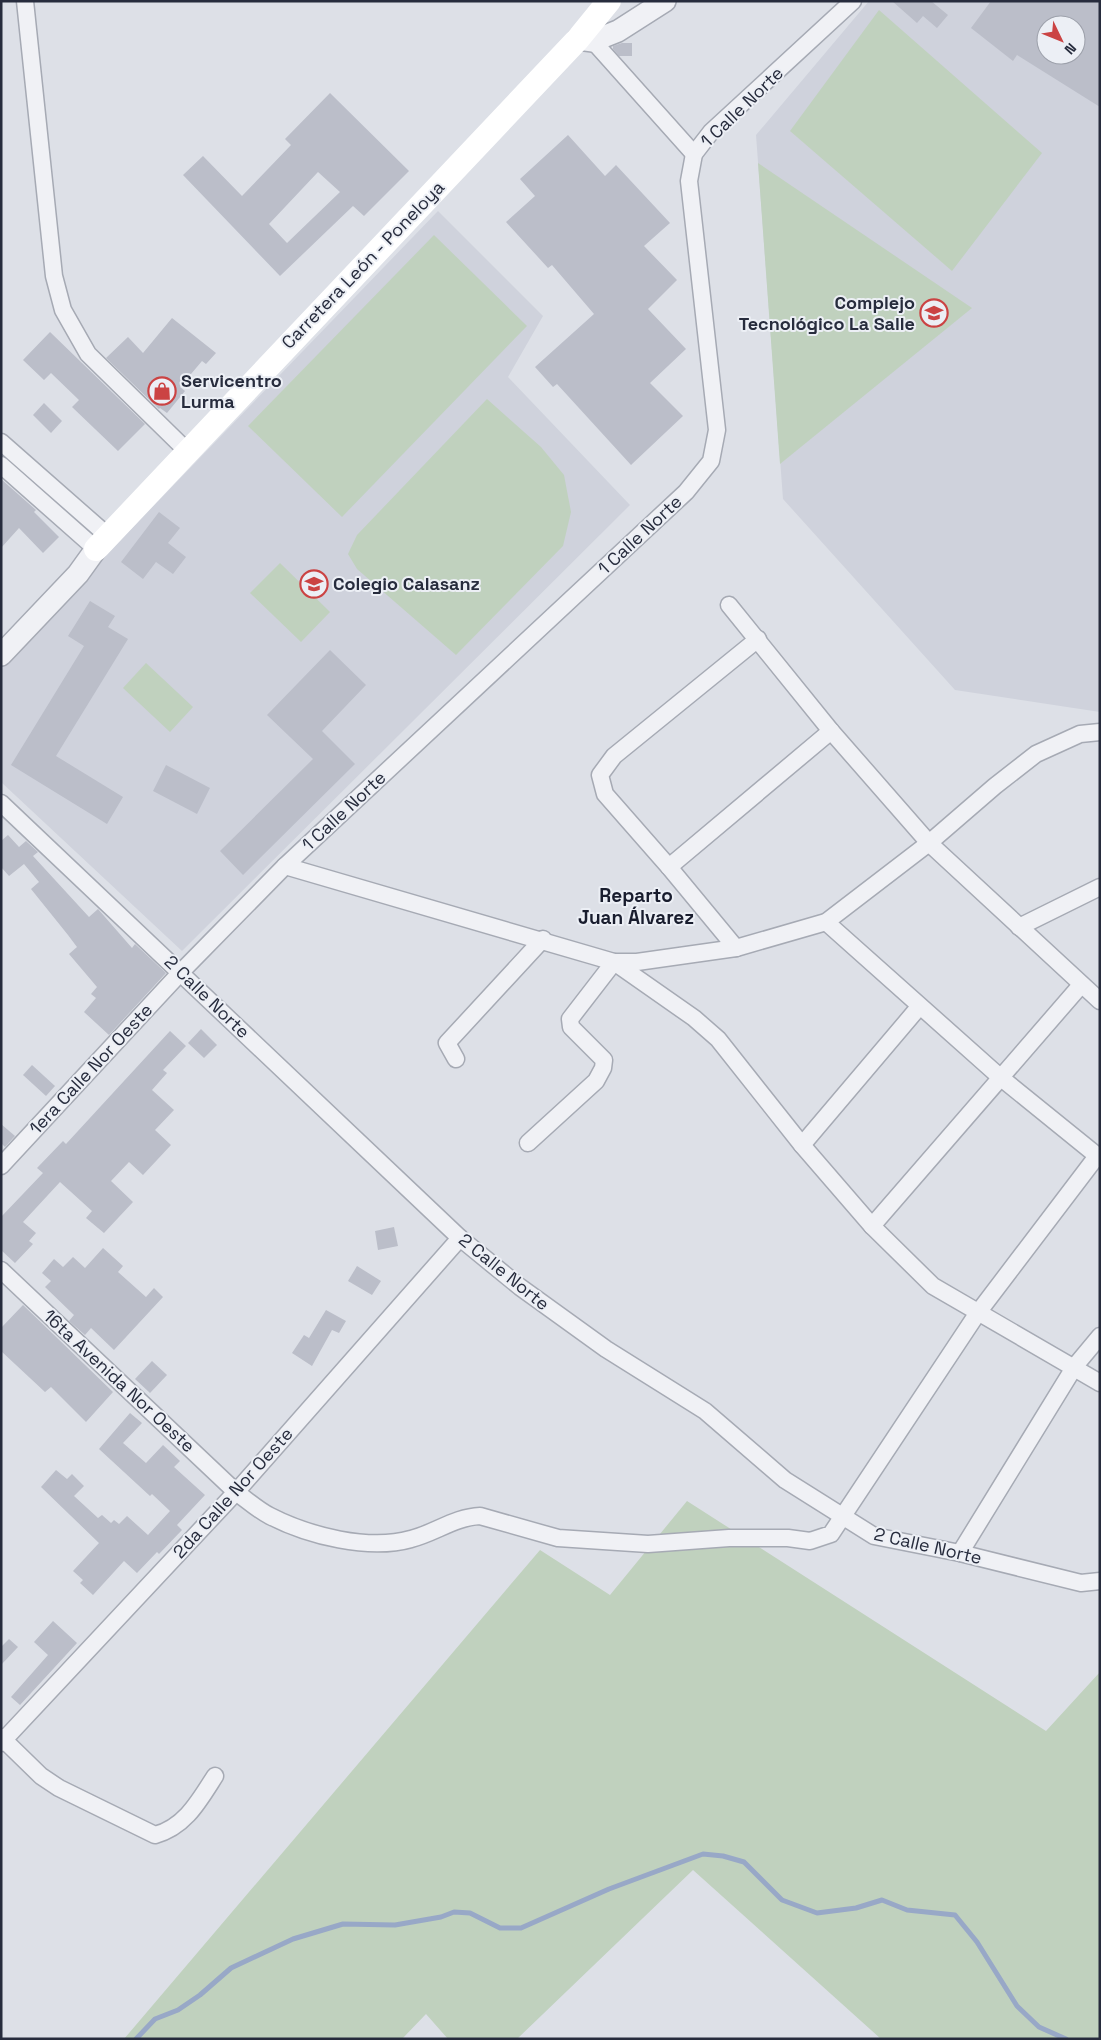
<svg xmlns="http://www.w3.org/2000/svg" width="1101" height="2040" viewBox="0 0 1101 2040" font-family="'Space Grotesk',sans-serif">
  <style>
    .built { fill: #cfd2dc; fill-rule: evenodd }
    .green { fill: #c0d1be }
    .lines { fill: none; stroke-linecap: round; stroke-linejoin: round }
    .stream { stroke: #98a8c7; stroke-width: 5 }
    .building { fill: #bbbec9; fill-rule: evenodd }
    .minor-casing { stroke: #a6aab4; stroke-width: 19 }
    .tertiary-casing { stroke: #a6aab4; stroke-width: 24 }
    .minor { stroke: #f0f1f5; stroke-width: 16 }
    .tertiary { stroke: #f0f1f5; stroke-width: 21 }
    .secondary { stroke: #fff; stroke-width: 24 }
    .labels { text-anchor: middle; stroke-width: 4; stroke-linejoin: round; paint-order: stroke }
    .street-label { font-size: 18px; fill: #272c3d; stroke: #eceff5 }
    .poi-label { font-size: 18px; font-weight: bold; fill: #272c3d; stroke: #eceff5; text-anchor: start }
    .neighbourhood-label { font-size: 19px; font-weight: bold; fill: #191d2e; stroke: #eceff5 }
  </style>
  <rect width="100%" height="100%" fill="#dde0e7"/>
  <g class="built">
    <path d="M869 1H1100V712L955 690 783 499 756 135ZM1046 25H1076V55H1046Z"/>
    <polygon points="438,211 543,316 508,377 630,505 182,951 1,782 1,664"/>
  </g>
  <g class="green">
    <polygon points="879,10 1042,153 952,271 790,131"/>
    <polygon points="758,163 972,308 780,464"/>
    <polygon points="434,235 527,326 342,517 248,426"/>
    <polygon points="487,399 541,447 564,475 571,512 563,546 456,655 357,569 348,554 357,535"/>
    <polygon points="280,563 330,612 301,642 250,593"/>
    <polygon points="146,663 193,707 170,732 123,688"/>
    <polygon points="687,1501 1046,1731 1100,1672 1100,2039 881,2039 693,1870 517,2039 448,2039 426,2014 402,2039 124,2039 540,1550 610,1595"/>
  </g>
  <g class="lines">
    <polyline class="stream" points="136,2039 155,2019 178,2010 200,1995 231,1968 293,1939 343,1924 395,1925 441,1917 454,1912 470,1913 500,1928 521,1928 609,1889 703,1854 723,1856 744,1862 782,1900 817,1913 856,1908 882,1900 907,1910 955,1915 977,1942 1017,2006 1039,2027 1066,2039"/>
  </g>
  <g class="building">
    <polygon points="892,1 931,1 948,15 937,28 923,16 917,23"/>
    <path d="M991 1H1100V107L1017 55 1013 61 971 28ZM1046 25H1076V55H1046Z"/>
    <polygon points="622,43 632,43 632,56 619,56 613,49 613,46"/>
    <path d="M330 93 409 171 364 216 353 206 280 276 183 175 203 156 242 196 291 145 285 139ZM318 172 340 192 287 243 269 224Z"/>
    <polygon points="568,135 605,176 616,165 670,223 644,246 677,280 648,309 686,349 650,383 683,416 631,465 557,384 553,387 535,367 594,314 552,265 548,268 506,222 535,196 520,179"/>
    <polygon points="172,318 216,353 206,364 202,361 180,387 185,391 167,413 160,408 159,409 106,358 128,337 143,353"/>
    <polygon points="50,332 145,424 118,451 72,407 79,400 51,373 44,380 23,360"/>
    <polygon points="44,403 62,421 51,433 33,415"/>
    <polygon points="1,479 36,510 34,512 59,537 43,553 19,528 1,548"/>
    <polygon points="159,512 180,528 168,543 186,557 173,574 156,562 143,579 121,562"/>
    <polygon points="90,601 115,616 108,627 128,639 56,756 123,797 107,824 11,765 84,646 68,636"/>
    <polygon points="330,650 366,685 322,731 355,764 243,875 220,851 313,759 267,715"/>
    <polygon points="166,765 210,788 197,814 153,791"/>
    <polygon points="8,835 19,847 26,841 38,852 33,856 89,917 98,909 132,948 135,944 166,973 109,1035 84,1012 96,998 91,994 97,987 69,954 77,947 68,935 31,889 39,882 24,864 9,876 1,867 1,841"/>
    <polygon points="201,1029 217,1045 204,1058 188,1043"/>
    <polygon points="170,1031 186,1046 163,1070 167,1073 152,1090 174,1110 155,1130 171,1145 143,1175 129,1162 111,1181 133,1202 104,1233 86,1218 92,1211 60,1182 23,1222 36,1233 29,1241 33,1244 15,1263 1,1250 1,1217 43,1173 37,1168 63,1141 66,1144"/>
    <polygon points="32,1065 55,1086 46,1096 23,1075"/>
    <polygon points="1,1124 15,1136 5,1147 1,1143"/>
    <polygon points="394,1227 398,1246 378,1250 375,1231"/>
    <polygon points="103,1248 123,1266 118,1272 146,1297 154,1288 163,1297 114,1350 91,1328 85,1335 69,1321 74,1315 45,1287 51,1281 42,1273 54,1259 63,1267 73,1257 85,1268"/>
    <polygon points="357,1266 381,1281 372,1295 348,1281"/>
    <polygon points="23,1305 113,1392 86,1422 51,1387 45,1392 1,1351 1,1328"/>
    <polygon points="326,1310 346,1321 339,1333 332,1330 312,1366 292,1353 304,1335 309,1338"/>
    <polygon points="152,1361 167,1375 150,1393 135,1379"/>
    <polygon points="130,1413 142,1423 123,1443 146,1463 163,1445 180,1461 174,1467 205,1495 177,1525 182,1530 159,1554 157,1552 137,1573 124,1561 93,1595 80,1583 83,1580 73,1571 99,1543 41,1487 56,1470 67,1479 72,1474 84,1486 74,1496 98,1518 102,1515 111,1523 114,1520 119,1524 127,1516 148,1535 170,1511 152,1494 150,1496 99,1449"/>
    <polygon points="53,1621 77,1643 20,1705 11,1697 48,1655 34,1642"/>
    <polygon points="9,1639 18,1647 1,1665 1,1647"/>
  </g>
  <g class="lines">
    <g class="minor-casing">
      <g id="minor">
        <polyline points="25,1 54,276 63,310 88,354 188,452"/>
        <polyline points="593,41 694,154"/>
        <polyline points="1,442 108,536"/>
        <polyline points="1,465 96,549"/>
        <polyline points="729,605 831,731 929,843 1100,1001"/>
        <polyline points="1,803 460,1238 520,1287 606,1349 705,1411 785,1480 874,1536 960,1553 1081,1583 1100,1581"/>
        <polyline points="285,866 614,962 637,962 736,948 826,922 929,843 995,786 1036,754 1080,734 1100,732"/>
        <polyline points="669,867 831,731"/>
        <polyline points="826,922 1000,1077 1100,1158"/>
        <polyline points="1019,927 1100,887"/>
        <polyline points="736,948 669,867 605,794 600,775 614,756 758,639"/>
        <polyline points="456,1059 447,1043 543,939"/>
        <polyline points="528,1143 596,1081 603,1068 604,1060 571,1027 570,1019 614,962 694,1018 718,1039 802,1145 872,1226 933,1286 1100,1383"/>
        <polyline points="802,1145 919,1007"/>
        <polyline points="1,1166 181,972 285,866 686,492 711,461 717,430 689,181 694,154 711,132 853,1"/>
        <polyline points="872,1226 1081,985"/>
        <path d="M1 1270 236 1492C247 1500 258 1510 270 1516 309 1536 369 1551 411 1539 435 1533 455 1517 480 1516L558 1538 648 1544 729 1538H788L810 1541 831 1534 977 1314 1097 1156"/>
        <polyline points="960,1553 1075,1366 1100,1336"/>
        <path d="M1 1737 41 1776 59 1788 155 1835C185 1827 199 1801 215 1776"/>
        <polyline points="1,1743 236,1492 460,1238"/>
      </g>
    </g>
    <g class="tertiary-casing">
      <g id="tertiary">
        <polyline points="578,39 593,41 618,31 665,1"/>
        <polyline points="1,655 78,574 96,549"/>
      </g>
    </g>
    <use href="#minor" class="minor"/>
    <use href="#tertiary" class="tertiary"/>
    <polyline class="secondary" points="96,549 578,39 609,1"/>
  </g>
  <defs>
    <g id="university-ring" transform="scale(1.4375)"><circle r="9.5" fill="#eceff5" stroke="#cb4343" stroke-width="1.5"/><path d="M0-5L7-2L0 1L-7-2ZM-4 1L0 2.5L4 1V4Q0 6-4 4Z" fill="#cb4343"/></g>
    <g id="shop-ring" transform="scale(1.4375)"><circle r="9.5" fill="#eceff5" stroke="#cb4343" stroke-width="1.5"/><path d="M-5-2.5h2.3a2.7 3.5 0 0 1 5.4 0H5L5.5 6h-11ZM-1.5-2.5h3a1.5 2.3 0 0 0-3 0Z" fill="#cb4343"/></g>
    <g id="school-ring" transform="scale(1.4375)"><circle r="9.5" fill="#eceff5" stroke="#cb4343" stroke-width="1.5"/><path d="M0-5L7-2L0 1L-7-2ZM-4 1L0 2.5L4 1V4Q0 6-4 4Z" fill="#cb4343"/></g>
  </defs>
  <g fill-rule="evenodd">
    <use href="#university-ring" x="934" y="313"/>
    <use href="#shop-ring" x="162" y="391"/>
    <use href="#school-ring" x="314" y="584"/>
  </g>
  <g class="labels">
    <g class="street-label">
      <text transform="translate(742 107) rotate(-44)" y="6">1 Calle Norte</text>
      <text transform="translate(363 265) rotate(-46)" y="6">Carretera León - Poneloya</text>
      <text transform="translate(640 535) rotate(-43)" y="6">1 Calle Norte</text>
      <text transform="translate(344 811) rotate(-43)" y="6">1 Calle Norte</text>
      <text transform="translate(207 997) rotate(44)" y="6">2 Calle Norte</text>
      <text transform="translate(91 1069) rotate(-47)" y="6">1era Calle Nor Oeste</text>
      <text transform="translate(504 1272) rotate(39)" y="6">2 Calle Norte</text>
      <text transform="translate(119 1381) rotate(43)" y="6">16ta Avenida Nor Oeste</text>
      <text transform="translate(233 1493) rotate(-48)" y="6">2da Calle Nor Oeste</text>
      <text transform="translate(928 1546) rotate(13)" y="6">2 Calle Norte</text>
    </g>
    <g class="poi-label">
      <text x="915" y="309" text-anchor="end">Complejo<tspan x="915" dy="21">Tecnológico La Salle</tspan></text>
      <text x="181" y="387">Servicentro<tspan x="181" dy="21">Lurma</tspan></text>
      <text x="333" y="590">Colegio Calasanz</text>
    </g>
    <g class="neighbourhood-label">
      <text x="636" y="902">Reparto<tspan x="636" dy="22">Juan Álvarez</tspan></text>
    </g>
  </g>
  <rect width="1101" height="2040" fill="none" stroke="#272c3d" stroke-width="5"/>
  <g transform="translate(1061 40) rotate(133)"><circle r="24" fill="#eceff5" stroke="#9da1ab"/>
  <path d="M0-4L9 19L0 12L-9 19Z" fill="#cb4343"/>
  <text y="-8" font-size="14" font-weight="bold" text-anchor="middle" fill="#272c3d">N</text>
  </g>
</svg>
